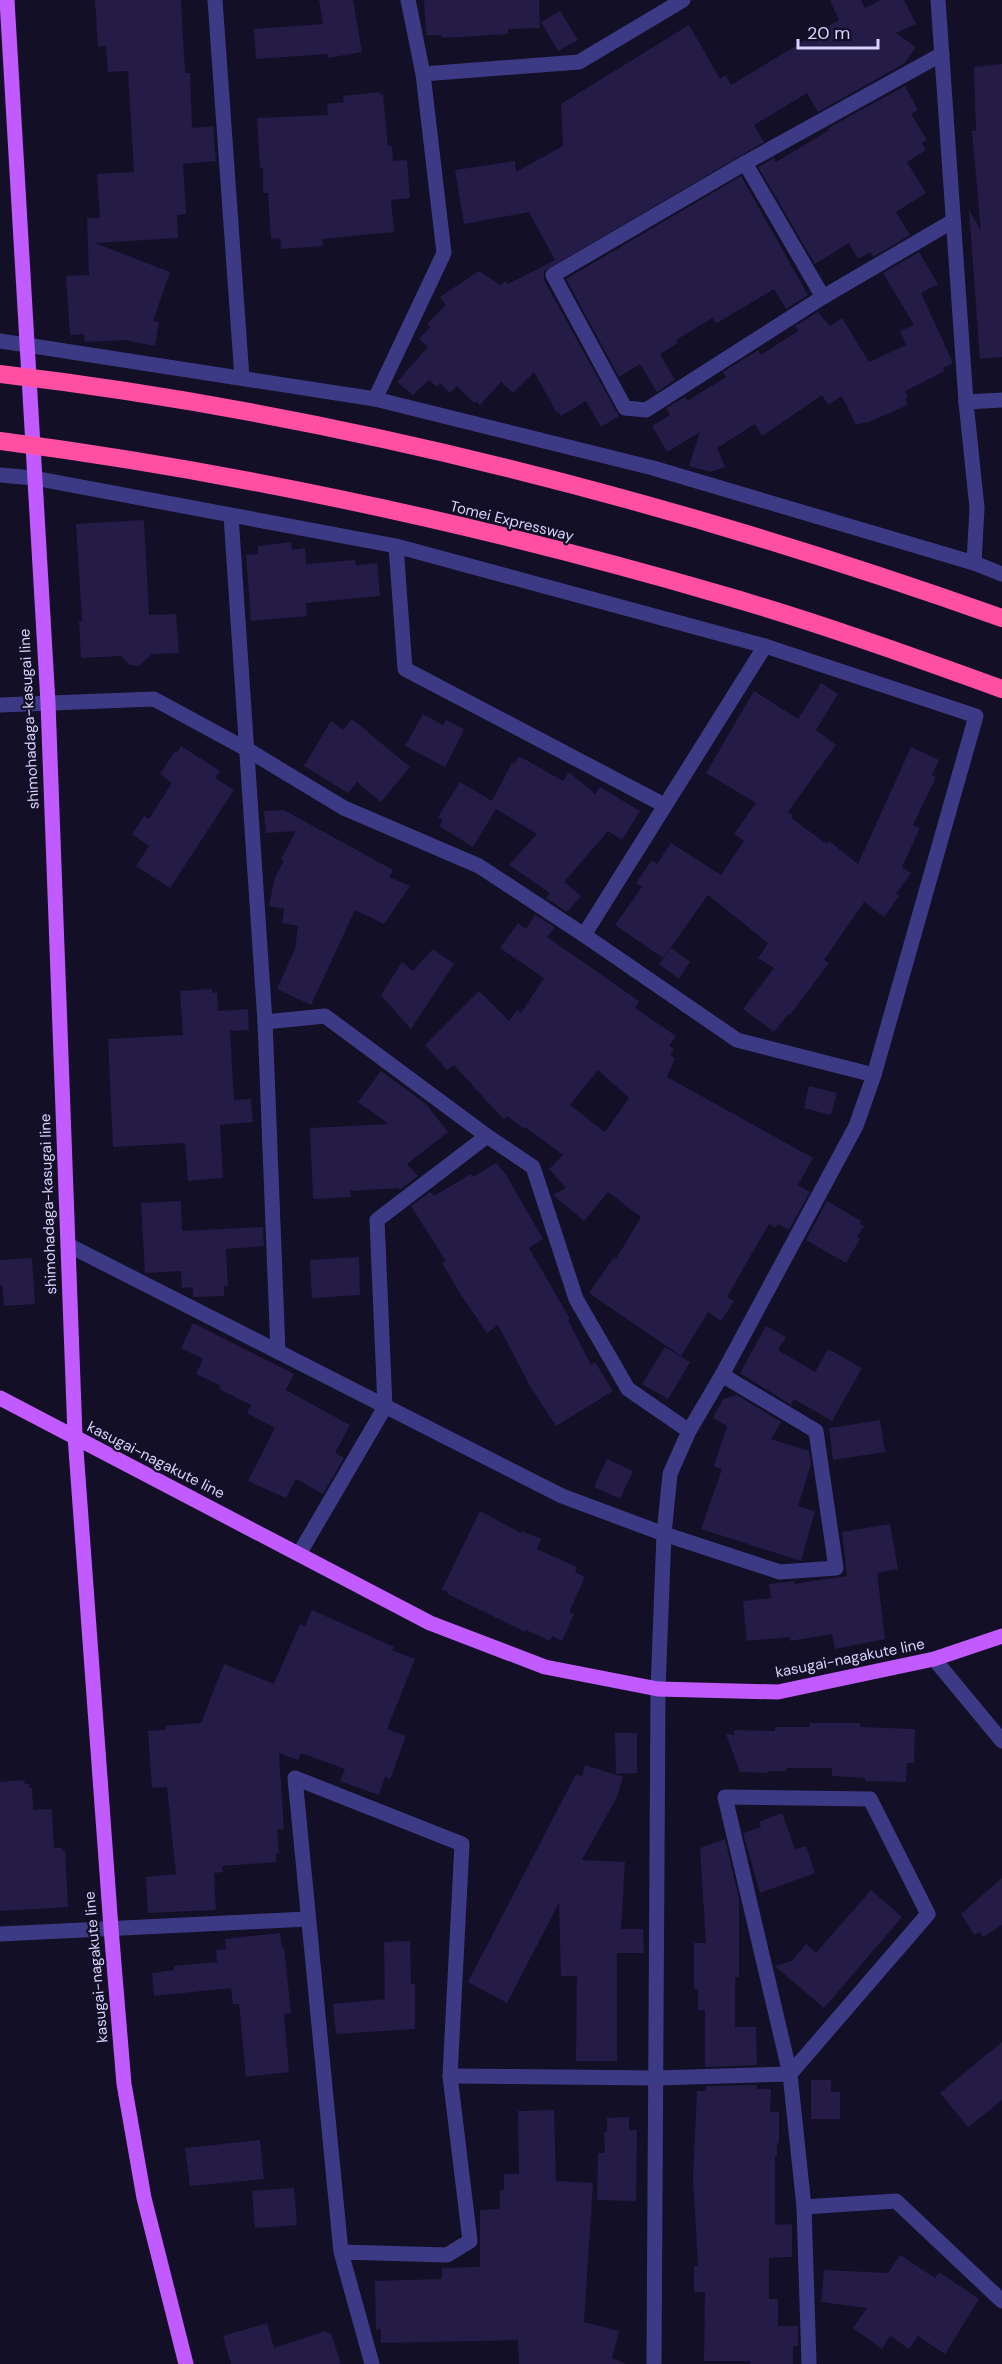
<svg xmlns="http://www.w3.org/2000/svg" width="1002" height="2364" viewBox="0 0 1002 2364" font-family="'DM Sans',sans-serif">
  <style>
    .building { fill: #241b47; fill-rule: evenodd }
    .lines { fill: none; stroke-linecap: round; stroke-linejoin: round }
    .minor { stroke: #3d3a85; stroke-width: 15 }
    .major { stroke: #c25bff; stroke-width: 15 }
    .highway { stroke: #ff4fa3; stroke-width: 18 }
    .labels { text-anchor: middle; stroke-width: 4.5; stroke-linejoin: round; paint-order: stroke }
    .street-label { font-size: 15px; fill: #d9d4ff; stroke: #130f26 }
  </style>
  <rect width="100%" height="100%" fill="#130f26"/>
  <g class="building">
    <polygon points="95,0 181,0 185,73 190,73 192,128 213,126 216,161 183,164 186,214 177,215 178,238 95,243 170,272 153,321 159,322 155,346 124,340 85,342 84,334 70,335 66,276 89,275 87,218 100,218 97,174 134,172 128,71 108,72 106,46 98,47"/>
    <polygon points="319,0 353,0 362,52 328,58 328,54 256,59 254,29 323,24"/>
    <polygon points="424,0 539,0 540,28 508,29 508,34 442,38 441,35 426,35"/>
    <polygon points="830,0 861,0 865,8 881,0 904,0 916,24 896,33 916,47 905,63 818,112 807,93 754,125 764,142 544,271 544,280 619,416 601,427 586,401 561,416 559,412 557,413 534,372 513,393 501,382 480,405 476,401 474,403 457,386 450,393 440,383 437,387 429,380 413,395 397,382 428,347 419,339 430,327 427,324 446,305 440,297 479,271 500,285 506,281 508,284 555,260 529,212 464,224 455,170 515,161 516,172 563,146 561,104 689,25 720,79 726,75 731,85 839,20"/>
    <polygon points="560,11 578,40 558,51 541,22"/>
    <polygon points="1002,64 1002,357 980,359 969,210 981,231 972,131 976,131 974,67"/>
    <polygon points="905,86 918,110 911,114 927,140 922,143 926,150 907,162 926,193 896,212 910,235 873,257 870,252 858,259 849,243 815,264 758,167 774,158 776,162 829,130 828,128"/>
    <polygon points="380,92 380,95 383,95 388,146 392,146 393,161 407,160 410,198 391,200 394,232 322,239 323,246 281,249 280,238 271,239 268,193 263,193 263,168 260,168 257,118 328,115 327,104 344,102 343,96"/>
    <polygon points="741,176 808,295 786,309 774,289 717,323 712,318 676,340 678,343 660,354 675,380 657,392 640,364 619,377 566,279"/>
    <polygon points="919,252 938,284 921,293 953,363 943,368 945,371 905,391 908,397 905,399 908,405 866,423 865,422 856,425 842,396 828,405 822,395 762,436 755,424 717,448 725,467 711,472 689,466 700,432 667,452 652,426 670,415 666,408 685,397 687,401 726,377 723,372 758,350 761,355 798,331 795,326 818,312 830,326 842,318 869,362 906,345 900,331 914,325 883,273"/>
    <polygon points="144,520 149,615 176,614 179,653 152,654 139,666 130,665 121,656 81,658 79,621 82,621 76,524"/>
    <polygon points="291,542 292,550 305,548 306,564 355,560 356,565 377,563 380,596 306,603 307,616 251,621 246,555 258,554 258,546"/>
    <polygon points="821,683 838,694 816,730 836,745 788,812 793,815 791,818 827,844 829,841 858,864 911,747 939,760 932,775 936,777 913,825 920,828 902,867 911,873 896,894 899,896 884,917 864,902 824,960 829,963 790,1015 788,1014 774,1032 743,1009 774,968 758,958 768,943 708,895 663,958 615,925 642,887 636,883 652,860 657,864 671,843 721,875 744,841 734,834 756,803 706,773 754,691 798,719"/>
    <polygon points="423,714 443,725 446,720 464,729 445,767 405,746"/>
    <polygon points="352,719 410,767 381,802 357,782 348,793 304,766 331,721 343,730"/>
    <polygon points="181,746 220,771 215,778 234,790 170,888 136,866 149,846 132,834 144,816 149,819 172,783 160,774 175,751 177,753"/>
    <polygon points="519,756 563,781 569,772 595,794 600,787 640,811 622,840 608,831 564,882 581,896 567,912 546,898 550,893 509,865 537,834 496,809 473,847 439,826 443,820 438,817 460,782 492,801 512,763 514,764"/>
    <polygon points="284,810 393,870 389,877 410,886 384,924 355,910 311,1005 277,989 295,949 298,926 282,923 284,909 269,906 275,877 284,861 281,859 296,831 266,833 264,811"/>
    <path d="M535 915 555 927 547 937 639 1001 635 1008 676 1036 669 1046 674 1049 670 1055 675 1058 667 1077 813 1158 798 1185 810 1192 789 1230 778 1224 776 1228 769 1224 727 1297 734 1301 721 1321 708 1312 681 1356 589 1293 614 1257 616 1259 641 1217 608 1192 584 1221 553 1195 566 1188 549 1169 563 1155 525 1127 524 1129 507 1116 504 1120 454 1065 447 1070 425 1045 479 991 509 1021 517 1010 521 1013 544 978 500 948 518 923 526 929ZM598 1070 629 1098 605 1132 570 1105Z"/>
    <polygon points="671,948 690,962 679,979 659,964"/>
    <polygon points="433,949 454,964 411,1029 381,995 402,962 413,971"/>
    <polygon points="212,989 212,993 217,992 218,1011 248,1009 249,1030 230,1031 234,1100 251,1099 253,1122 220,1125 223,1178 188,1181 185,1143 113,1147 108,1039 183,1035 180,991"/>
    <polygon points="381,1071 426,1104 448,1132 407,1164 418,1176 400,1190 398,1188 350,1191 351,1197 313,1199 310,1128 389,1124 358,1102"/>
    <polygon points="809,1086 837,1093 831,1115 804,1108"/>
    <polygon points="496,1163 505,1173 543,1239 529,1248 570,1319 568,1320 591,1365 595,1362 613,1391 556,1426 530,1386 498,1325 487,1333 461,1295 442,1263 446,1261 411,1206 430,1192 434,1196 471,1174 473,1177"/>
    <polygon points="181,1201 182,1231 263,1227 264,1246 226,1249 228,1286 224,1286 224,1296 193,1297 193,1287 182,1288 181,1271 145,1273 141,1203"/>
    <polygon points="827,1201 861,1221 860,1224 864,1226 857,1237 860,1239 846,1263 806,1240"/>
    <polygon points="359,1257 360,1295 312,1298 310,1260"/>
    <polygon points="32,1258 35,1304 4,1306 2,1285 0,1285 0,1260"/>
    <polygon points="193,1323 294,1374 286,1390 350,1425 335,1453 344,1458 323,1494 296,1479 286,1498 248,1481 275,1428 247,1413 251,1405 219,1389 221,1386 196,1374 203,1359 181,1348"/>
    <polygon points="766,1326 786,1337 778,1350 815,1372 828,1349 862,1368 832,1421 794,1399 791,1405 740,1373"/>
    <polygon points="665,1347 690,1362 668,1399 642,1384"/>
    <polygon points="737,1395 781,1422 771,1439 809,1451 811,1464 798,1506 815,1511 801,1561 701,1529 722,1469 714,1466 727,1426 713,1418 723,1399"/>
    <polygon points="880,1420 885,1452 833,1460 829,1428"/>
    <polygon points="607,1459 633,1471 620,1499 594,1487"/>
    <polygon points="480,1511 521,1533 522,1531 541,1539 537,1549 577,1567 575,1572 585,1577 569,1612 574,1614 562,1641 552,1636 550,1641 526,1630 525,1632 448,1594 448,1592 442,1589"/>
    <polygon points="890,1524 898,1569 877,1573 885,1639 835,1649 832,1634 790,1641 790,1637 779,1638 778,1641 778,1638 747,1641 743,1601 771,1598 769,1584 795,1581 794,1584 847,1576 842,1532"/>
    <polygon points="312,1610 394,1647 392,1650 415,1659 387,1729 406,1736 390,1779 385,1777 379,1795 340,1781 345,1769 301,1753 298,1760 279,1753 284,1829 277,1830 279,1853 276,1854 276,1862 222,1866 223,1872 214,1873 216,1910 148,1913 146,1877 176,1874 167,1787 152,1788 148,1731 166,1730 165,1726 201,1723 224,1664 274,1684 300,1624 305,1626"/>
    <polygon points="810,1723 860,1723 860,1727 915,1729 914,1763 907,1763 906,1782 865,1781 865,1778 832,1776 832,1768 786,1768 786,1771 767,1771 768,1773 740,1772 726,1734 734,1735 734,1730 775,1731 775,1727 810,1727"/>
    <polygon points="615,1733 637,1733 637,1773 616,1774"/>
    <polygon points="585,1765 623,1777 617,1797 582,1860 625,1862 621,1929 643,1929 644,1953 617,1953 617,2061 576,2061 577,1976 561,1976 559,1903 507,2003 468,1982 576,1774 582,1777"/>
    <polygon points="24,1780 25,1784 29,1784 29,1788 32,1788 33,1810 52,1809 54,1848 62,1848 62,1851 65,1851 68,1907 0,1911 0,1782"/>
    <polygon points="782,1813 795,1849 806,1846 815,1873 760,1893 743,1833 761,1827 759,1822"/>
    <polygon points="725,1839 739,1898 739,1977 735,1977 735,2027 756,2027 757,2065 705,2067 705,2010 698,2010 698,1989 694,1989 694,1943 706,1943 700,1848"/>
    <polygon points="1002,1878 1002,1925 983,1937 980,1932 974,1935 961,1914"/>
    <polygon points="871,1890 902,1917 824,2008 775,1966 792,1961 806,1944 816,1953"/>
    <polygon points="280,1933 282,1948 284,1947 291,2013 284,2014 289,2072 246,2077 239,2004 233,2004 231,1988 154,1996 152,1973 174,1970 174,1966 217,1962 216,1950 226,1949 225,1939"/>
    <polygon points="410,1941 411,1984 415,1984 415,2029 336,2034 333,2004 385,1999 384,1942"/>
    <polygon points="1002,2042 1002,2100 968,2127 940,2093"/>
    <polygon points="811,2080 831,2080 831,2092 840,2092 840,2119 811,2119"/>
    <polygon points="757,2085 757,2089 771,2089 770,2112 779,2112 779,2143 777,2143 777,2156 775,2156 775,2225 792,2224 792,2257 769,2258 769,2299 778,2299 778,2326 798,2326 798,2346 793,2346 793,2364 750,2364 750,2361 704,2361 705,2292 694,2292 694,2266 698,2266 693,2178 697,2091 706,2091 706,2086"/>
    <polygon points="554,2110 556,2181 593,2183 584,2322 619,2331 612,2358 626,2364 519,2364 518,2340 381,2343 381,2329 376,2330 375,2281 442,2279 442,2268 480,2267 480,2210 500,2209 500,2190 504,2190 504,2174 519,2174 518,2111"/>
    <polygon points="629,2117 629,2130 637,2130 636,2201 597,2200 598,2153 605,2153 604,2132 607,2132 607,2118"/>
    <polygon points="260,2140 264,2179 190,2186 185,2148"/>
    <polygon points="294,2188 297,2225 255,2228 252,2191"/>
    <polygon points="900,2255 935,2278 939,2272 979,2299 945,2354 918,2336 909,2349 890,2336 882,2349 853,2328 867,2308 821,2302 824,2270 888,2273"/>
    <polygon points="267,2323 274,2348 326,2331 327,2333 331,2333 341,2364 231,2364 223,2336"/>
  </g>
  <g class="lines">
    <g class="minor">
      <polyline points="215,0 242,378"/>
      <polyline points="938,0 966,402 977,508 974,563"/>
      <polyline points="942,54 745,163 553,275 625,408 646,410 823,297 953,221"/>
      <polyline points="423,74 579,62 683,0"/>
      <polyline points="745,163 823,297"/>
      <polyline points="0,341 375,399 653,468 974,563 1002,574"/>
      <polyline points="375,399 444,253 423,74 408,0"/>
      <polyline points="966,402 1002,400"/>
      <polyline points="0,475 34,478 396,546 765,646 976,716 874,1075 856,1126 722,1375 689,1431 670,1474 664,1534 658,1689 654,2364"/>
      <polyline points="231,516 265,1022 278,1351"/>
      <polyline points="396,546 405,669 664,805"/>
      <polyline points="0,705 154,699 248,750 344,808 479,866 584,935 737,1040 874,1075"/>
      <polyline points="584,935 765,646"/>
      <polyline points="265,1022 325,1016 487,1136 533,1167 576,1299 628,1389 689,1431"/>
      <polyline points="68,1245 562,1496 664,1534 780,1572 836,1568 816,1431 722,1375"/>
      <polyline points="299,1554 385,1407 377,1220 487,1136"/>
      <polyline points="934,1659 1002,1741"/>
      <polyline points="0,1934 308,1919"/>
      <polyline points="450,2076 657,2078 790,2074 928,1914 870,1799 725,1797 790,2074 804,2207 809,2364"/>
      <polyline points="804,2207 896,2201 1002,2301"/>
      <polyline points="341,2252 447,2255 470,2241 450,2076 462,1844 295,1778 341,2252 372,2364"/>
    </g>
    <g class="major">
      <polyline points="7,0 48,703 75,1436 111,1928 124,2084 144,2198 186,2364"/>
      <polyline points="0,1398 430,1623 545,1667 658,1689 778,1692 934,1659 1002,1636"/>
    </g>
    <g class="highway">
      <path d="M0 374C339 414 681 504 1002 618"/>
      <path d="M0 441C244 473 490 527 726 596 819 623 911 656 1002 689"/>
    </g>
  </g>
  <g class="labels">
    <g class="street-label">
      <text transform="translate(512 521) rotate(14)" y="5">Tomei Expressway</text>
      <text transform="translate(29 719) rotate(-93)" y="5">shimohadaga-kasugai line</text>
      <text transform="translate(48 1204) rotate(-92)" y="5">shimohadaga-kasugai line</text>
      <text transform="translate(156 1460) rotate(27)" y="5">kasugai-nagakute line</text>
      <text transform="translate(850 1658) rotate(-11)" y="5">kasugai-nagakute line</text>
      <text transform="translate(96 1967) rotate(-95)" y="5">kasugai-nagakute line</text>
    </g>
  </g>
  <path d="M798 39v9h80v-9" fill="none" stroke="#d9d4ff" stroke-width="3"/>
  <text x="807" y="39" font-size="18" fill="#d9d4ff" stroke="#130f26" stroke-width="4.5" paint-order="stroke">20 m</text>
</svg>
